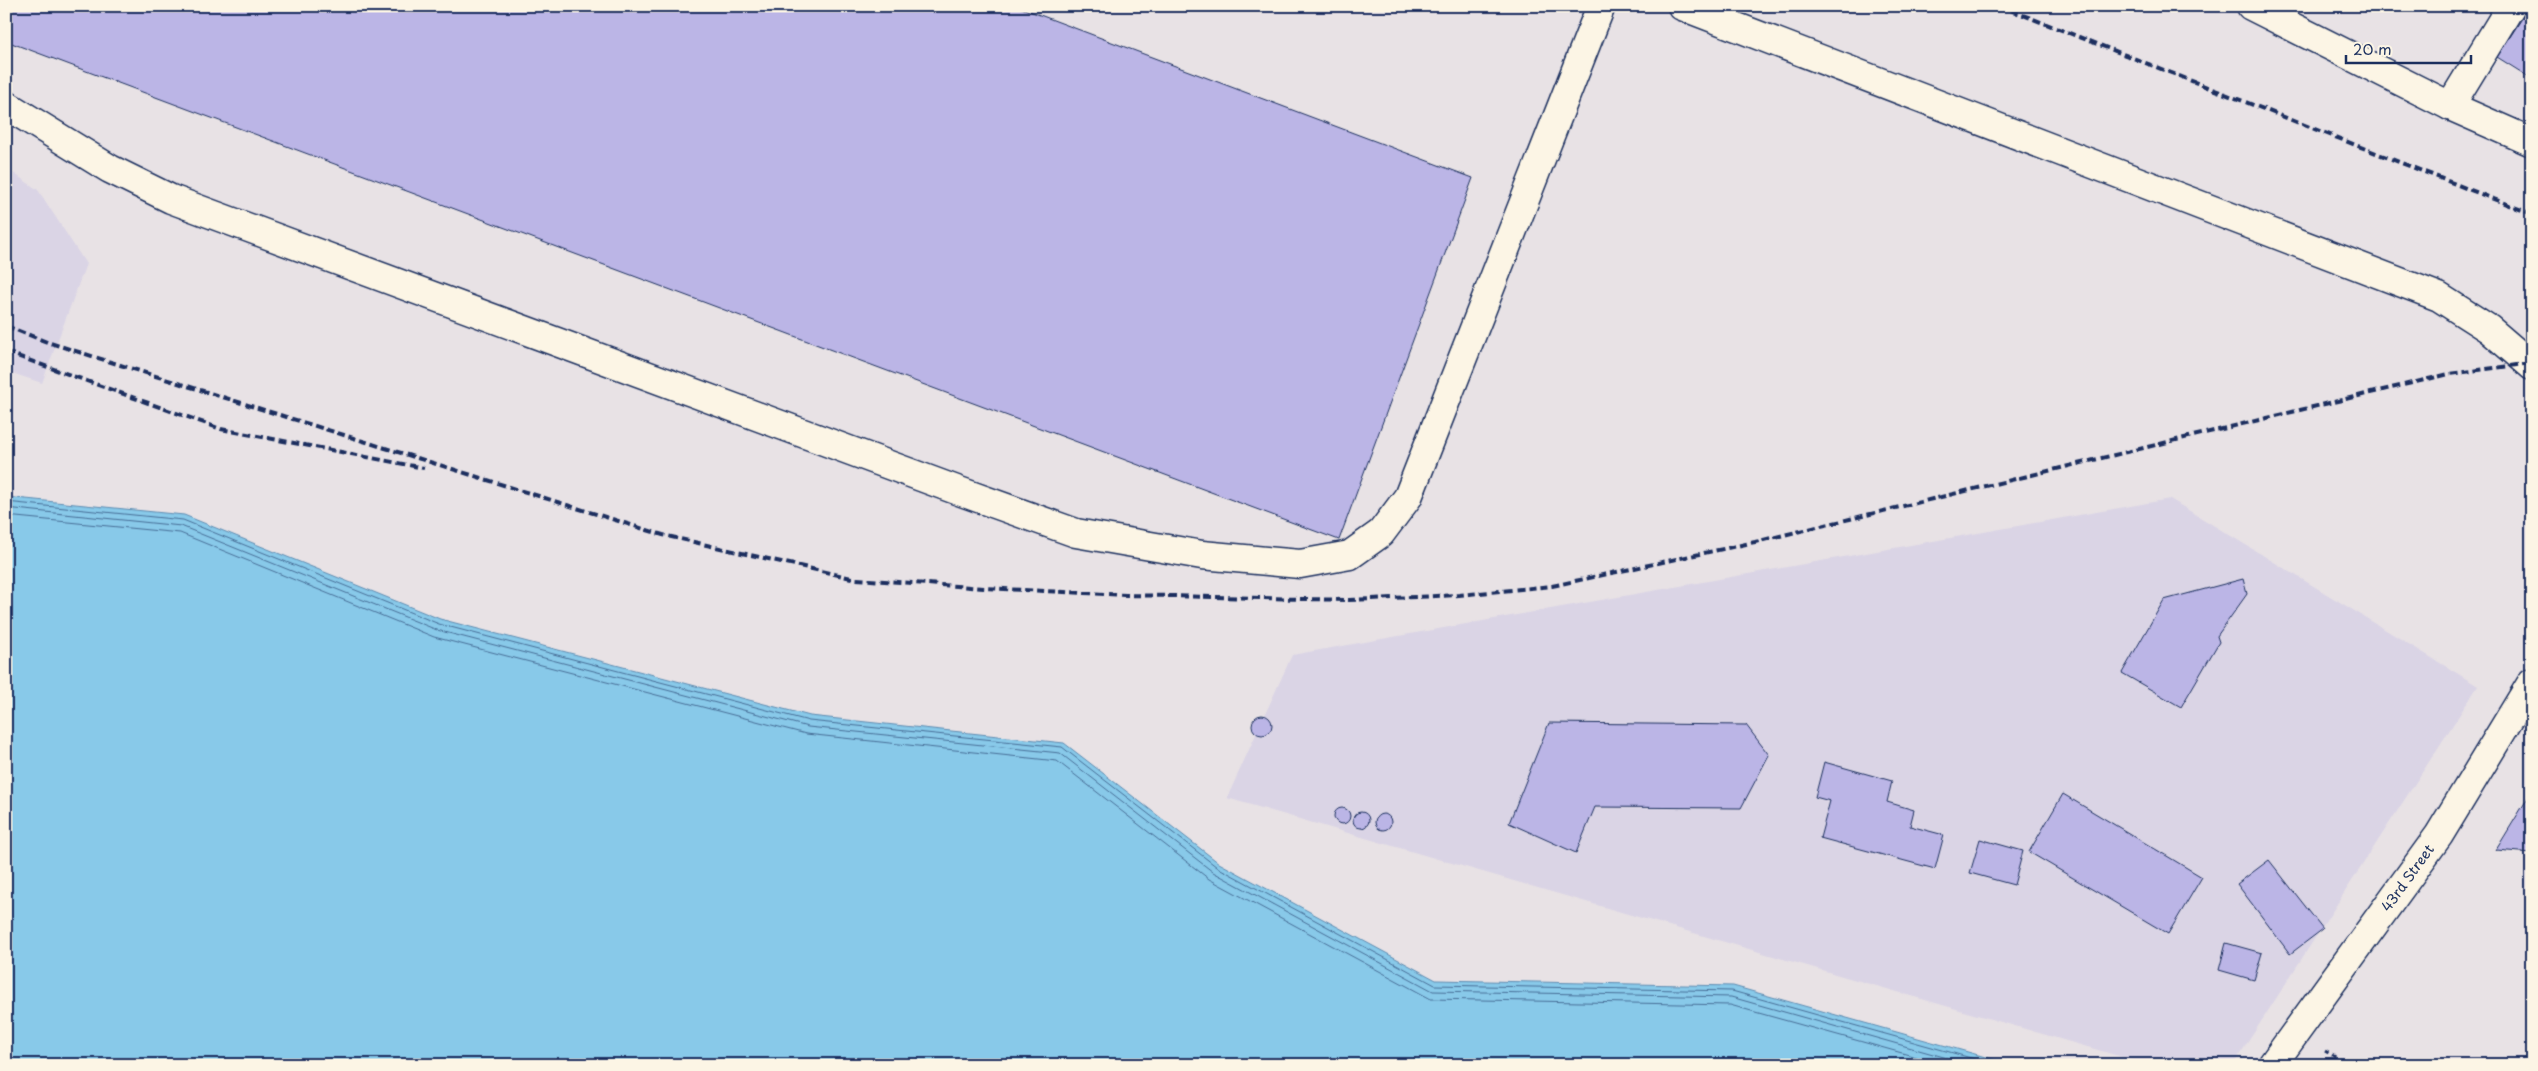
<svg xmlns="http://www.w3.org/2000/svg" width="2538" height="1071" viewBox="0 0 2538 1071" font-family="'Playpen Sans',sans-serif">
  <style>
    .built { fill: #dad4e5 }
    .water { fill: #88c9e9; stroke: #5c8bb1 }
    .lines { fill: none; stroke-linecap: round; stroke-linejoin: round }
    .shore { stroke: #476d96; stroke-width: 1 }
    .building { fill: #bbb5e6; stroke: #1b2f5e }
    .minor-casing { stroke: #1b2f5e; stroke-width: 31 }
    .path { stroke: #1b2f5e; stroke-width: 3; stroke-dasharray: 4 4; stroke-linecap: butt }
    .minor { stroke: #fcf5e5; stroke-width: 28 }
    .rail { stroke: #1b2f5e; stroke-width: 4; stroke-dasharray: 8 4; stroke-linecap: butt }
    .labels { text-anchor: middle; stroke-width: 5; stroke-linejoin: round; paint-order: stroke }
    .street-label { font-size: 14px; fill: #1b2f5e; stroke: #fcf5e5 }
  </style>
  <rect width="100%" height="100%" fill="#e8e2e5"/>
  <filter id="ink" filterUnits="userSpaceOnUse"><feTurbulence type="fractalNoise" baseFrequency=".02" numOctaves="2"/><feDisplacementMap in="SourceGraphic" scale="10" xChannelSelector="R" yChannelSelector="G"/><feConvolveMatrix kernelMatrix="1 2 1 2 8 2 1 2 1" color-interpolation-filters="sRGB"/></filter>
  <g filter="url(#ink)">
    <g class="built">
      <polygon points="6,168 38,190 86,264 42,383 6,371"/>
      <polygon points="2170,499 2478,686 2233,1065 2150,1065 1227,798 1292,655"/>
    </g>
    <polygon class="water" points="6,497 184,515 440,619 810,716 1064,743 1219,863 1436,980 1733,986 2014,1065 6,1065"/>
    <g class="lines">
      <g class="shore">
        <polyline points="6,502 183,520 439,624 809,721 1062,747 1217,867 1435,985 1732,991 1996,1065"/>
        <polyline points="6,508 181,526 437,630 808,727 1060,753 1213,872 1433,991 1731,997 1972,1065"/>
        <polyline points="6,516 180,533 434,637 806,734 1057,761 1209,879 1431,999 1730,1005 1945,1065"/>
      </g>
    </g>
    <g class="building">
      <polygon points="6,6 1016,6 1473,178 1339,540 6,41"/>
      <polygon points="2530,6 2532,6 2532,79 2497,57"/>
      <polygon points="2243,579 2247,594 2217,636 2219,642 2181,707 2122,673 2164,600"/>
      <circle cx="1262" cy="725" r="10"/>
      <polygon points="1549,723 1746,725 1769,755 1741,808 1595,807 1576,853 1509,823"/>
      <polygon points="1824,762 1892,781 1887,802 1914,810 1910,826 1944,835 1935,869 1820,838 1830,801 1815,797"/>
      <polygon points="2532,791 2532,853 2496,850"/>
      <polygon points="2063,794 2202,877 2168,934 2029,852"/>
      <circle cx="1342" cy="816" r="8"/>
      <circle cx="1361" cy="820" r="8"/>
      <circle cx="1383" cy="822" r="8"/>
      <polygon points="1980,839 2023,851 2014,885 1970,873"/>
      <polygon points="2269,860 2323,929 2290,954 2237,884"/>
      <polygon points="2226,943 2262,953 2254,980 2219,970"/>
    </g>
    <g class="lines">
      <g class="minor-casing">
        <g id="minor">
          <polyline points="1682,6 2439,297 2489,329 2532,366"/>
          <polyline points="2251,6 2450,106 2532,142"/>
          <polyline points="6,105 110,169 171,199 959,491 1076,533 1202,555 1300,564 1350,555 1381,533 1408,497 1601,6"/>
          <polyline points="2450,106 2511,6"/>
          <path id="s1" d="M2272 1065 2439 835 2532 682"/>
        </g>
      </g>
      <polyline class="path" points="2325,1051 2349,1065"/>
      <use href="#minor" class="minor"/>
      <g class="rail">
        <polyline points="2000,6 2532,214"/>
        <polyline points="6,326 47,342 663,535 856,579 984,588 1126,595 1349,600 1459,595 1552,586 1755,542 2449,374 2532,363"/>
        <polyline points="6,352 221,429 424,468"/>
      </g>
    </g>
  </g>
  <g class="labels">
    <g class="street-label">
      <text dy="5" stroke="none"><textPath href="#s1" startOffset="231">43rd Street</textPath></text>
    </g>
  </g>
  <rect width="2538" height="1071" fill="none" stroke="#fcf5e5" stroke-width="25"/>
  <rect x="12" y="12" width="2513" height="1046" fill="none" stroke="#1b2f5e" stroke-width="2" filter="url(#ink)"/>
  <path d="M2346 55v8h125v-8" fill="none" stroke="#1b2f5e" stroke-width="2.5"/>
  <text x="2353" y="55" font-size="15" fill="#1b2f5e" stroke="#fcf5e5" stroke-width="4" paint-order="stroke">20 m</text>
</svg>
